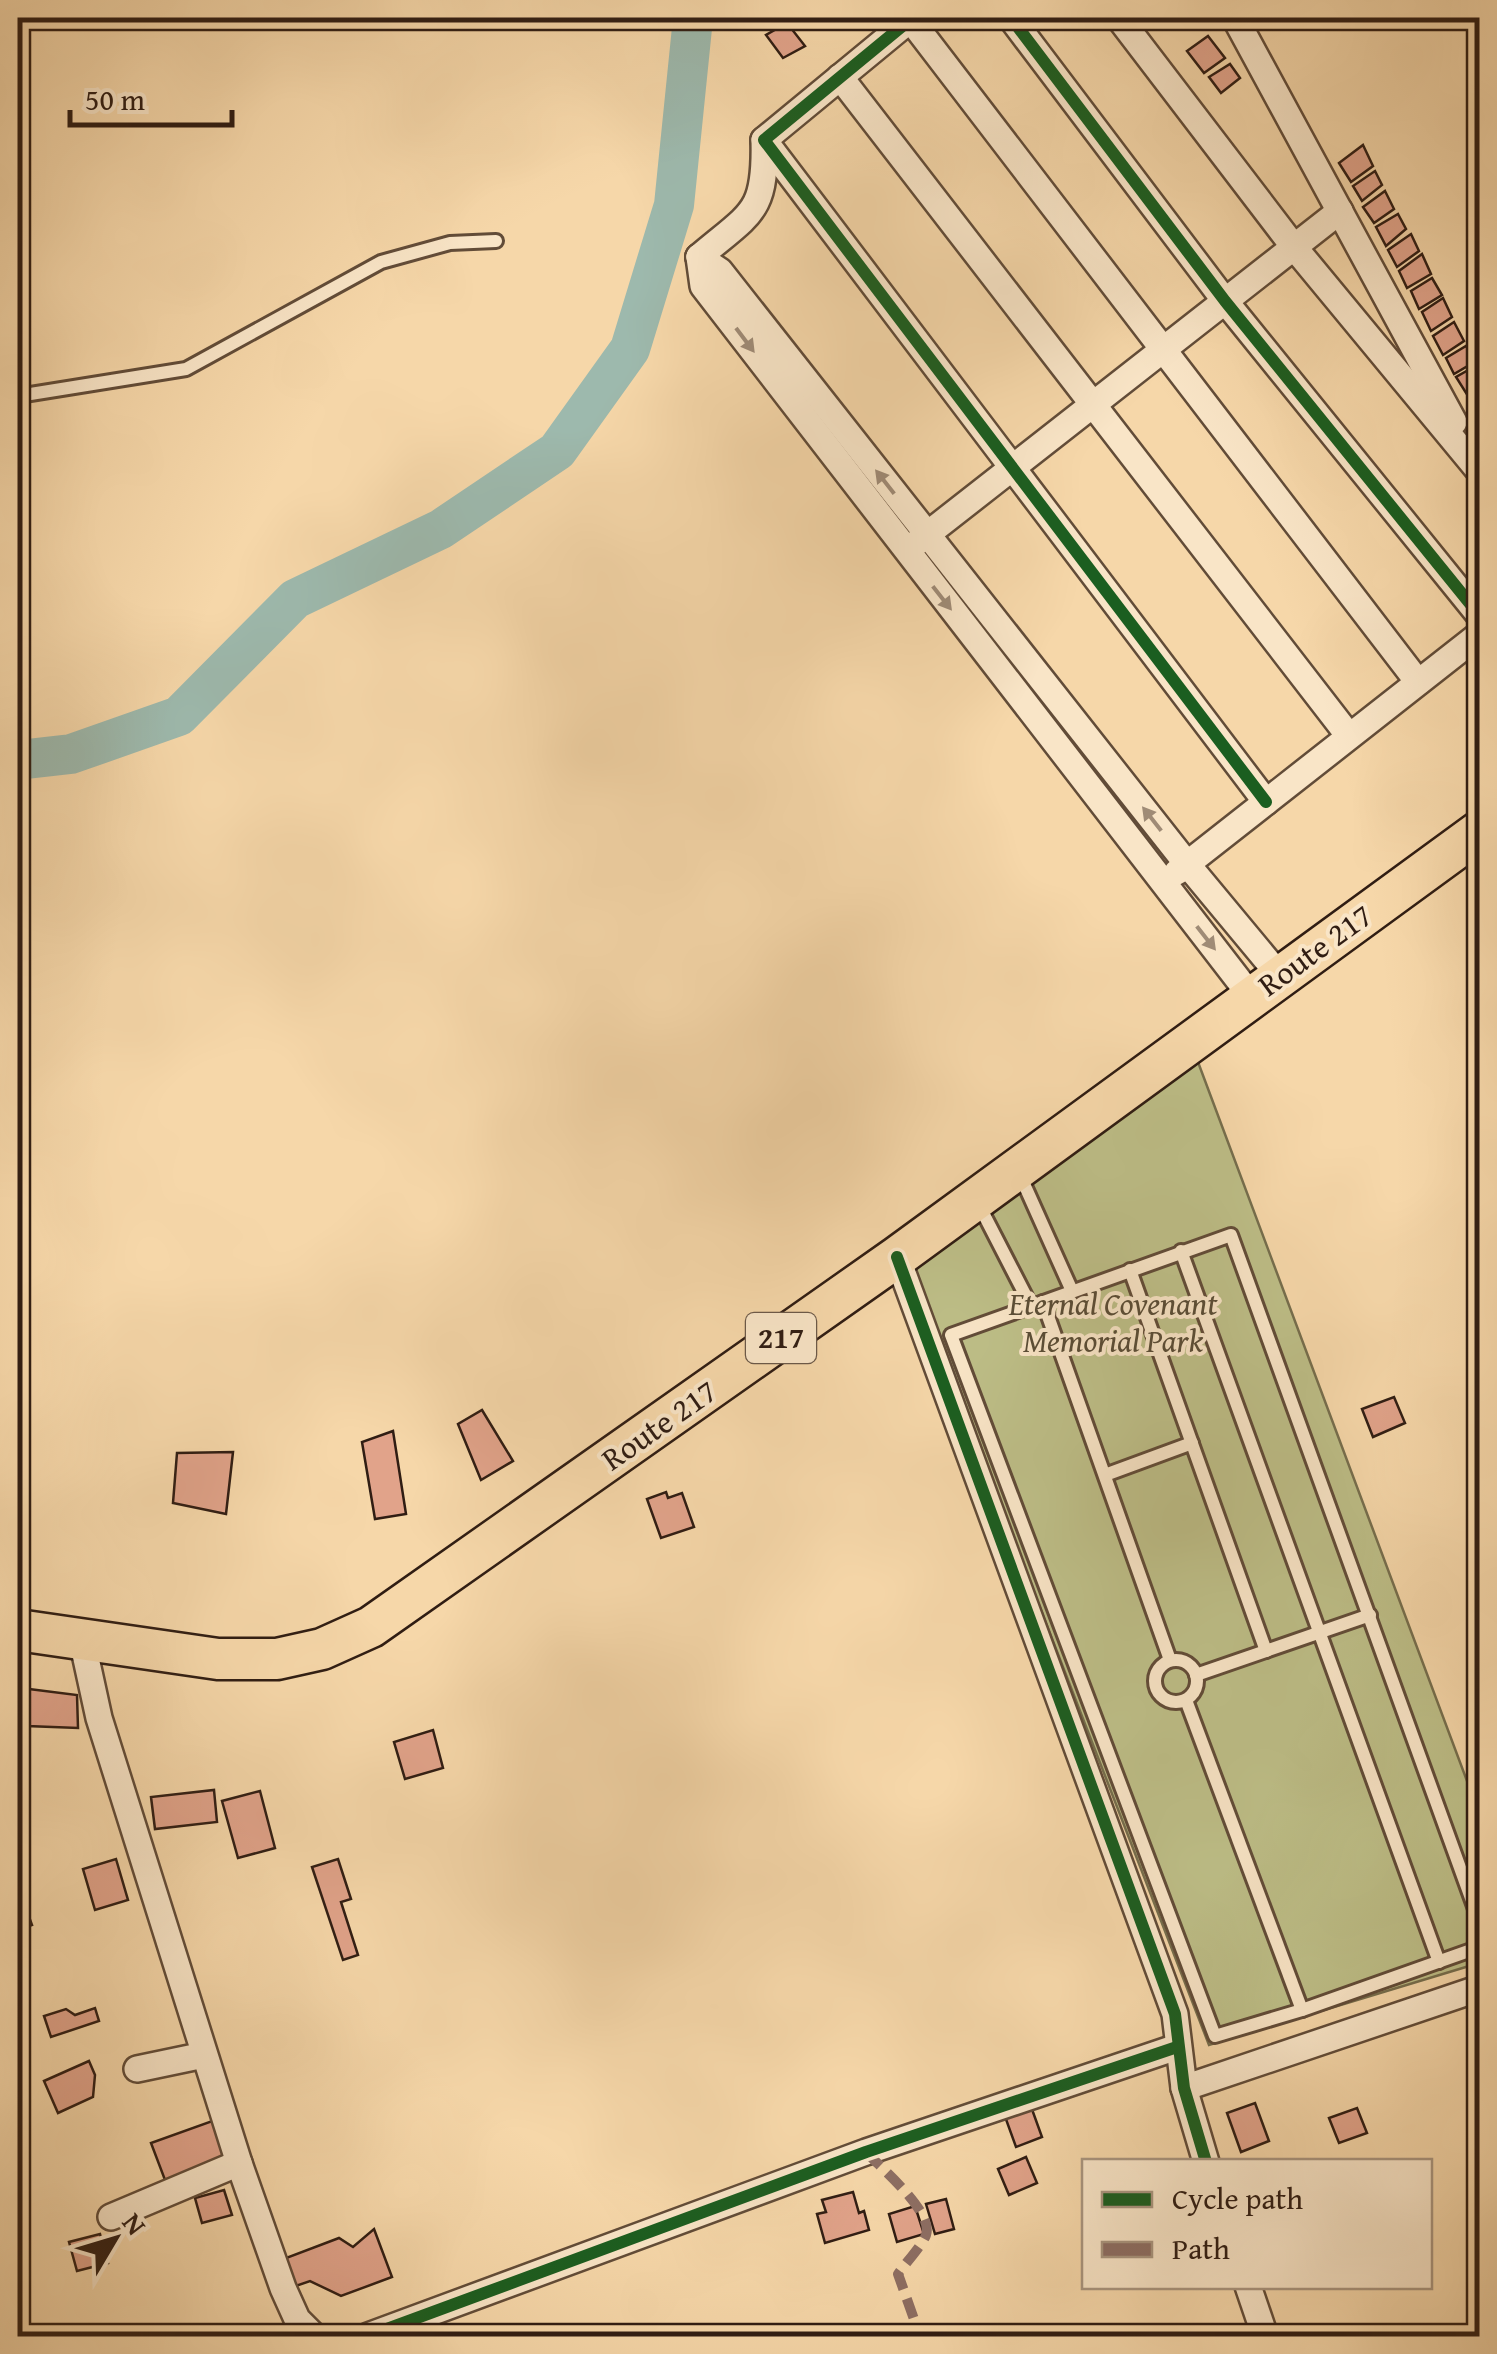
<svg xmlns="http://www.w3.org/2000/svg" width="1497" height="2354" viewBox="0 0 1497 2354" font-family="'Gentium Book Plus',serif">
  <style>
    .park { fill: #bdbe87; stroke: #766e4d; stroke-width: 2.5 }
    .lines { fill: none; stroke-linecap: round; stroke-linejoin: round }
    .river { stroke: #9db9ad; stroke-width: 40 }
    .building { fill: #e1a38a; stroke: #301d13; stroke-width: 2.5 }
    .service-casing { stroke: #624c38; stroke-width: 18 }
    .minor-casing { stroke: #624c38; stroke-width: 30 }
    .primary-casing { stroke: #301d13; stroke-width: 45 }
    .service { stroke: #f9e5c7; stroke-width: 12 }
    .minor { stroke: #f9e5c7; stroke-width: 25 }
    .primary { stroke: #f6d7a9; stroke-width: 40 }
    .quiet { stroke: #8d6e63; stroke-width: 10; stroke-dasharray: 20 10; stroke-linecap: butt }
    .cycleway-casing { stroke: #f9e5c7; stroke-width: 19 }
    .cycleway { stroke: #1b5e20; stroke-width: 12 }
    .oneway { fill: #9f8b76 }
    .labels { text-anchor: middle; stroke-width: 8; stroke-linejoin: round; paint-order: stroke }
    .shield { fill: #f9e5c7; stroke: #6c5949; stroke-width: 2.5 }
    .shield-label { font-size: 30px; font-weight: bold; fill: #301d13 }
    .street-label { font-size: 32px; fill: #301d13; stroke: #f9e5c7 }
    .park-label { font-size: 32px; font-style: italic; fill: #5a4d36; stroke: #f9e5c7 }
  </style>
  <rect width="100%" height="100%" fill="#f6d7a9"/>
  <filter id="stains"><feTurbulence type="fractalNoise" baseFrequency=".002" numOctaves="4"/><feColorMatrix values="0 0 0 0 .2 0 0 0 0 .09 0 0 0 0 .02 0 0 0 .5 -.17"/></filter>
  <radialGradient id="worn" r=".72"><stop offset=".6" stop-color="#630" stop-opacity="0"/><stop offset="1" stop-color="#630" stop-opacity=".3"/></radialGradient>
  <polygon class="park" points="1192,1046 1479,1813 1479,1963 1209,2045 905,1258"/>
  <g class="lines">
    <polyline class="river" points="18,760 71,754 179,716 295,599 441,529 557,451 630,349 674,205 693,18"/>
  </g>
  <g class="building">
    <polygon points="787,23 805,46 783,58 766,35"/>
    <polygon points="1208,36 1225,58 1204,73 1187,51"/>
    <polygon points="1230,64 1240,78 1221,93 1209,77"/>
    <polygon points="1363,145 1373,166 1351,182 1339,163"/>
    <polygon points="1375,171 1382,185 1362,201 1353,186"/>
    <polygon points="1385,191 1394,209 1374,223 1363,207"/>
    <polygon points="1398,214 1406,229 1386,246 1376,227"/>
    <polygon points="1411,234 1419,251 1397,267 1388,250"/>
    <polygon points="1422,254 1431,274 1407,288 1399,271"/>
    <polygon points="1432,278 1442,295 1419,309 1411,291"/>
    <polygon points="1443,298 1452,317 1431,331 1422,312"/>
    <polygon points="1454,322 1464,341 1443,355 1433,336"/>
    <polygon points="1466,346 1476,361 1454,374 1446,358"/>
    <polygon points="1479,364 1480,388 1468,396 1456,377"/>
    <polygon points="1394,1397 1405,1423 1373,1437 1362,1409"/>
    <polygon points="482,1410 513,1461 481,1480 458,1424"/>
    <polygon points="393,1431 406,1514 375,1519 362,1442"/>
    <polygon points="233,1452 226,1514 173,1503 177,1453"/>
    <polygon points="666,1492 668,1498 682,1493 694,1527 661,1538 647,1499"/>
    <polygon points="29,1689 77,1695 78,1728 27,1726"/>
    <polygon points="433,1730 443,1768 405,1779 394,1742"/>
    <polygon points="214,1790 217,1822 155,1829 151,1797"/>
    <polygon points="260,1791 275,1848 238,1858 222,1801"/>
    <polygon points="116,1859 128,1900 95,1910 83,1869"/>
    <polygon points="338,1859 351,1899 341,1902 358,1955 343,1960 312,1867"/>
    <polygon points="24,1903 32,1925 18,1930 18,1905"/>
    <polygon points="95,2008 99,2021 51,2037 44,2016 66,2009 75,2015"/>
    <polygon points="89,2061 95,2075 93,2097 58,2113 44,2081"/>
    <polygon points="1029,2101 1042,2137 1016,2147 1003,2111"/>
    <polygon points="1255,2103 1269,2141 1241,2152 1227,2113"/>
    <polygon points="1357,2108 1367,2133 1339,2143 1329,2118"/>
    <polygon points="215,2120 228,2157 165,2180 151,2143"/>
    <polygon points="1026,2157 1037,2183 1009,2195 998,2169"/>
    <polygon points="224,2190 232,2215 202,2223 195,2198"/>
    <polygon points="853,2192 859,2213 864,2211 869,2230 825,2243 817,2214 826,2212 822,2200"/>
    <polygon points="946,2199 954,2229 935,2234 926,2204"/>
    <polygon points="915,2206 924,2234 897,2242 889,2214"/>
    <polygon points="374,2229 392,2277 341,2296 310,2281 287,2289 286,2258 339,2238 353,2247"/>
    <polygon points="100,2234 108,2263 77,2271 69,2242"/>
  </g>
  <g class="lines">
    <g class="service-casing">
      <g id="service">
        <polyline points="18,396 186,369 381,262 450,243 496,241"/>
        <polyline points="1020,1175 1072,1291"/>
        <polyline points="979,1205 1031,1306"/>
        <polyline points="1181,1251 1439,1962"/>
        <polyline points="1130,1270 1266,1651"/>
        <polyline points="1043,1302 1170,1660"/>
        <polyline points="1105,1475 1192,1443"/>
        <circle cx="1176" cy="1681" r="21"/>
        <polyline points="1196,1675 1370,1615"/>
        <polyline points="1186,1700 1302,2010"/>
        <polyline points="1480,1923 1231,1235 951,1335 1215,2036 1302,2010 1480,1947"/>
      </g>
    </g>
    <g class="minor-casing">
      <g id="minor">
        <polyline points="912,18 764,140 1266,802"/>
        <polyline points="1011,18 1225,301 1480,616"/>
        <polyline points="1119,18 1294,247 1480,472"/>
        <polyline points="1235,18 1454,422"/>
        <polyline points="910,19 1418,682"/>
        <polyline points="840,77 1349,736"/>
        <polyline points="699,257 703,286 1251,996"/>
        <polyline points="699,257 720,271 1187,864 1280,976"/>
        <path d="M699 257C752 212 766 213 764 140"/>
        <polyline points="915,544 1340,211"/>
        <polyline points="1177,872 1480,634"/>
        <polyline points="897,1257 1175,2014 1184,2088 1206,2162"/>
        <polyline points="82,1640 99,1718 239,2163 283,2288 297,2319 314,2336"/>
        <polyline points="137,2069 204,2055"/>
        <polyline points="1184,2088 1480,1988"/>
        <polyline points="111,2217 239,2163"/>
        <polyline points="1248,2286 1265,2336"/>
        <polyline points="368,2336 866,2152 1177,2047"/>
      </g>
    </g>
    <g class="primary-casing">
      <polyline id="primary" points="18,1630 218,1659 277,1659 322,1649 371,1627 897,1257 1480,831"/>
    </g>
    <use href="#service" class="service"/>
    <use href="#minor" class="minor"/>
    <use href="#primary" class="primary"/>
    <g class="quiet">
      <path d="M866 2152C881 2168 934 2212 926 2235 923 2244 905 2264 898 2274L920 2336"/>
      <polyline points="309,2333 311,2336"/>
    </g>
    <g class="cycleway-casing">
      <g id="cycleway">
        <polyline points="912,18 764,140 1266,802"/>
        <polyline points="1011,18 1225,301 1480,616"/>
        <polyline points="897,1257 1175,2014 1184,2088 1206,2162"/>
        <polyline points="368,2336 866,2152 1177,2047"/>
      </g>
    </g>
    <use href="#cycleway" class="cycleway"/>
  </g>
  <defs><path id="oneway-solid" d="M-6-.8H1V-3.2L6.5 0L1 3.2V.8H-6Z" transform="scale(2.5)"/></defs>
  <g class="oneway">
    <use href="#oneway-solid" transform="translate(745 340) rotate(53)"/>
    <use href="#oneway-solid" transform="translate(885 482) rotate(-128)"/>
    <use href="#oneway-solid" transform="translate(942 598) rotate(52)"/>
    <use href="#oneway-solid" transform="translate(1152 819) rotate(-128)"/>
    <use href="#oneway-solid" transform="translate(1206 938) rotate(52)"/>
  </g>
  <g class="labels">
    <rect class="shield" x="746" y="1313" width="70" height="50" rx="8"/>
    <g class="shield-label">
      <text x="781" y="1348">217</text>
    </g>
    <g class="street-label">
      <text transform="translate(1315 950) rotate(-36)" y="11">Route 217</text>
      <text transform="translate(659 1425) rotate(-35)" y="11">Route 217</text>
    </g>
    <g class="park-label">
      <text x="1113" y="1315">Eternal Covenant<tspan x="1113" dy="37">Memorial Park</tspan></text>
    </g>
  </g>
  <rect width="1497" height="2354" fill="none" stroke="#f6d7a9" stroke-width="60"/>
  <rect x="20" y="20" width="1457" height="2314" fill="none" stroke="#301d13" stroke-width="5"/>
  <rect x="30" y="30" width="1437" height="2294" fill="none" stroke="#301d13" stroke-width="2.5"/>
  <rect x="1082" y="2159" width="350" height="130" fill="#f9e5c7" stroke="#a9957f" stroke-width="2.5"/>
  <rect x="1102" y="2192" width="50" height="15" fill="#1b5e20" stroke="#a9957f" stroke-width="2.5"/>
  <text x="1172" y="2209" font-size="30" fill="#301d13">Cycle path</text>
  <rect x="1102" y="2242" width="50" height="15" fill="#8d6e63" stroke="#a9957f" stroke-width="2.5"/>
  <text x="1172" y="2259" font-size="30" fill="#301d13">Path</text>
  <g transform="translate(115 2239) rotate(52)" stroke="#f9e5c7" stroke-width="8" paint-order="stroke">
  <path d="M0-8L18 38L0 25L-18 38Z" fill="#301d13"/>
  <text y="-15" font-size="28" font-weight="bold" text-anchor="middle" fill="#301d13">N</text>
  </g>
  <path d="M70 110v15h162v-15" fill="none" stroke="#301d13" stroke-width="5"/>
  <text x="85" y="110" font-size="30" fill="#301d13" stroke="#f9e5c7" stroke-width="8" paint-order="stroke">50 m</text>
  <rect width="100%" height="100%" filter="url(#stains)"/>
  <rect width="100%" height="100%" fill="url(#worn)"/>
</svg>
